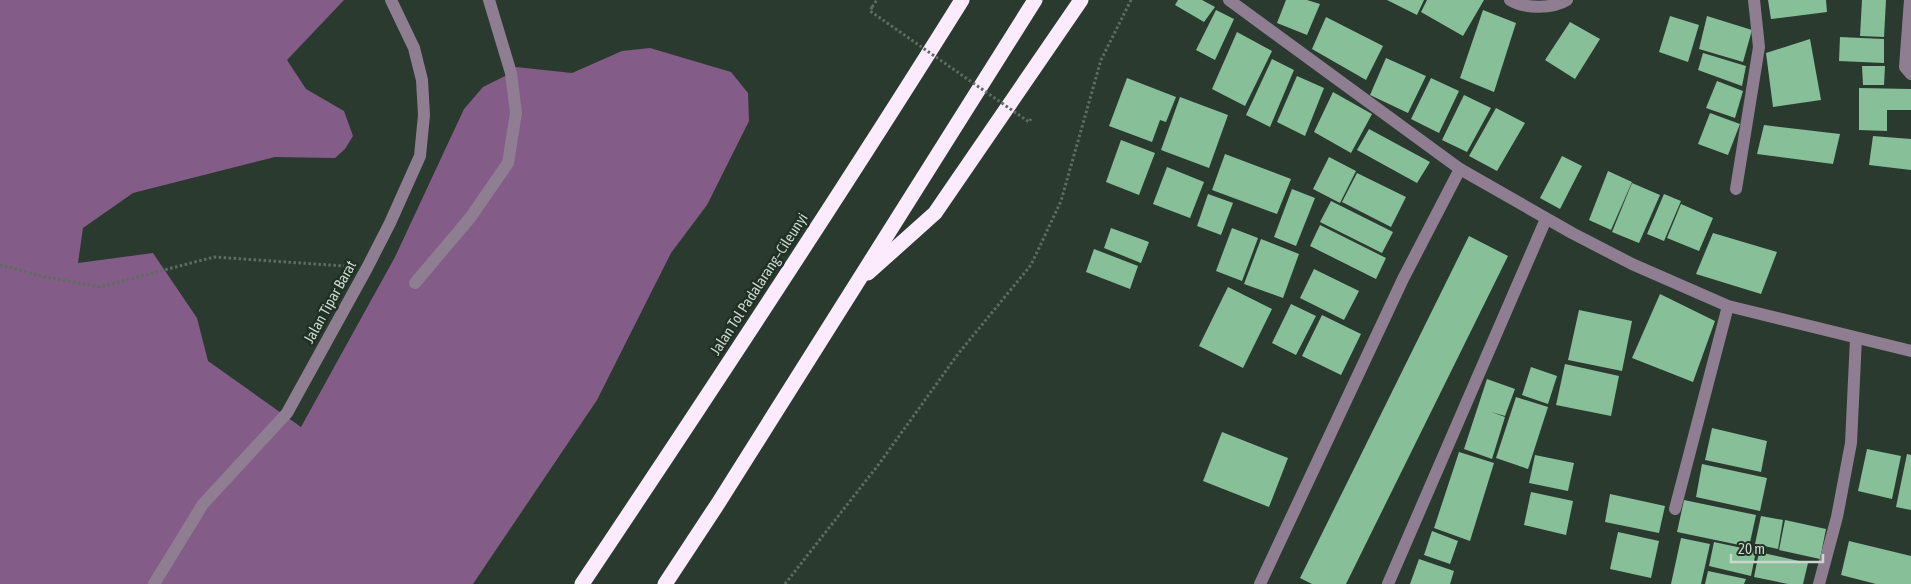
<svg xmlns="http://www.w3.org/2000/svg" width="1911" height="584" viewBox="0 0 1911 584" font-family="'Asap Condensed',sans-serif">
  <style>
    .forest { fill: #835c87 }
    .building { fill: #87bf98 }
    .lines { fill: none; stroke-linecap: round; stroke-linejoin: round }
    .path { stroke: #5e6d62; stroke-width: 3; stroke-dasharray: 2.5 2.5; stroke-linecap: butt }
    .minor { stroke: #8f7d91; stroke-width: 12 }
    .highway { stroke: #fceafd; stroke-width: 15 }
    .path-bridge { stroke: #5e6d62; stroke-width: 3; stroke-dasharray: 2.5 2.5; stroke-linecap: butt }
    .labels { text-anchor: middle; stroke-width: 5; stroke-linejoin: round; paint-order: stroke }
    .street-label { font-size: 15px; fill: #ccd6ce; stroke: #203025 }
  </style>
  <rect width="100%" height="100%" fill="#2a3a2f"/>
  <polygon class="forest" points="0,0 344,0 287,60 306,89 344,111 353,136 345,149 335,158 275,157 133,193 83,228 78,263 153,253 197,318 208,361 301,427 395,257 464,109 483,87 511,73 516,67 572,73 622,51 650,48 731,72 748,93 749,121 707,205 671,253 597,400 473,584 0,584"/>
  <g class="building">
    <polygon points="1178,0 1202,0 1215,7 1204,22 1175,5"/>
    <polygon points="1286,0 1307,0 1320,4 1307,35 1277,23"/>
    <polygon points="1387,0 1424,0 1417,15"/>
    <polygon points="1427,0 1484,0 1463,36 1421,12"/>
    <polygon points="1768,0 1826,0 1827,12 1771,19"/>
    <polygon points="1862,0 1886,0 1884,37 1860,36"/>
    <polygon points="1216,10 1234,19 1215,60 1196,50"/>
    <polygon points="1483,10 1516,23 1494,92 1460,78"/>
    <polygon points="1670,16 1699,25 1688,62 1659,52"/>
    <polygon points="1707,16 1752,30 1743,62 1699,49"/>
    <polygon points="1326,17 1383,46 1366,80 1312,49"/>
    <polygon points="1570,22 1600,39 1575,79 1545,60"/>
    <polygon points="1237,32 1272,51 1245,106 1212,89"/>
    <polygon points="1840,37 1884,39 1884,63 1839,61"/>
    <polygon points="1810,39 1821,100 1773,107 1766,53"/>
    <polygon points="1703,53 1746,66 1742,86 1698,70"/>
    <polygon points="1386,58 1426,76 1408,113 1370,95"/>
    <polygon points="1272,59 1294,70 1270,127 1246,115"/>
    <polygon points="1862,66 1885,66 1884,85 1863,85"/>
    <polygon points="1297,76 1324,88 1305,136 1277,122"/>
    <polygon points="1127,78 1176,97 1166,122 1160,120 1152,142 1109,126"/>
    <polygon points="1431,78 1459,91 1439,133 1411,119"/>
    <polygon points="1717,81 1743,91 1735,118 1706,108"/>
    <polygon points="1859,88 1911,89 1911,110 1887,110 1887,131 1859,130"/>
    <polygon points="1333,92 1372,114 1351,153 1314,132"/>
    <polygon points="1464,95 1491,108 1467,152 1442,140"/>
    <polygon points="1180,97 1228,115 1209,168 1161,150"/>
    <polygon points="1496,108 1525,123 1497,171 1469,156"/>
    <polygon points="1710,113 1740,124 1728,155 1698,144"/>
    <polygon points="1764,125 1840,134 1833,164 1757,154"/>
    <polygon points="1369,129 1430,162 1417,183 1357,150"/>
    <polygon points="1873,136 1911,139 1911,170 1869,165"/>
    <polygon points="1121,140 1155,153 1139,195 1106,182"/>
    <polygon points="1225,154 1291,179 1277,214 1212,190"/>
    <polygon points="1562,156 1582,166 1560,209 1540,198"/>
    <polygon points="1329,157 1356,171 1340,203 1313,189"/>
    <polygon points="1167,167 1204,182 1190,218 1153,204"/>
    <polygon points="1608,171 1632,182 1611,230 1589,220"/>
    <polygon points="1357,173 1406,197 1391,227 1342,202"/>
    <polygon points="1632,183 1660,195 1639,243 1612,232"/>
    <polygon points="1292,189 1315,198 1296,246 1274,237"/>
    <polygon points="1208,194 1233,203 1221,235 1197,226"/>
    <polygon points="1664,194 1681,201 1664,241 1647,234"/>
    <polygon points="1331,201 1393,232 1382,253 1320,222"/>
    <polygon points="1681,204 1713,218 1699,251 1667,238"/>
    <polygon points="1320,225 1386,258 1376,279 1310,246"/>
    <polygon points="1111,228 1149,242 1141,263 1104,248"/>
    <polygon points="1232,228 1258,238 1242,281 1216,271"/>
    <polygon points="1713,233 1777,252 1761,294 1696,274"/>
    <polygon points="1469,236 1508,256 1346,584 1312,584 1300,578"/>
    <polygon points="1261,239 1299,254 1283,298 1244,284"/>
    <polygon points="1094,249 1138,266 1130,289 1086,272"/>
    <polygon points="1314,269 1359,291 1344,320 1300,298"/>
    <polygon points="1228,287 1272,309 1243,368 1199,346"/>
    <polygon points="1660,294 1715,321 1693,382 1632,358"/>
    <polygon points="1291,304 1316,316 1296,355 1272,343"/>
    <polygon points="1579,310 1632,321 1622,371 1568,360"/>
    <polygon points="1322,315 1361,334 1341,375 1302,356"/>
    <polygon points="1565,364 1619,376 1611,416 1556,405"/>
    <polygon points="1531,367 1557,376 1548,404 1522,395"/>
    <polygon points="1487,379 1515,389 1505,416 1491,412 1505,417 1492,459 1464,449"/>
    <polygon points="1516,397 1548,407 1528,469 1496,458"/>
    <polygon points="1712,428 1767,441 1761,472 1705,460"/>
    <polygon points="1222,432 1288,458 1269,507 1203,481"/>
    <polygon points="1867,449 1901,456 1892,499 1858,491"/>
    <polygon points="1459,452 1494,463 1470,541 1434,528"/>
    <polygon points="1907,454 1911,455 1911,510 1896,507"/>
    <polygon points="1535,455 1574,463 1568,491 1529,483"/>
    <polygon points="1702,464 1767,478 1760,511 1696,497"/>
    <polygon points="1531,492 1573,501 1566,535 1524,525"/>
    <polygon points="1610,494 1665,506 1659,533 1605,522"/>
    <polygon points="1684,500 1756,515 1749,547 1677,532"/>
    <polygon points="1761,516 1783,520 1778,549 1755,544"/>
    <polygon points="1785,520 1826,529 1820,559 1779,550"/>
    <polygon points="1432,531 1458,541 1450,564 1424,555"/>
    <polygon points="1618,532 1659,541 1651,578 1610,569"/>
    <polygon points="1681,538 1710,544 1701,584 1671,584"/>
    <polygon points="1849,541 1911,556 1911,584 1876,584 1841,575"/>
    <polygon points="1714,542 1756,551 1751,576 1709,566"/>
    <polygon points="1759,552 1808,563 1803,584 1788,584 1754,577"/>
    <polygon points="1419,559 1454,571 1450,584 1410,584"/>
    <polygon points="1708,571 1746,579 1744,584 1705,584"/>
  </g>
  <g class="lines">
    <g class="path">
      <polyline points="872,7 877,0"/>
      <polyline points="0,265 41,276 99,287 214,257 344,266"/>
      <polyline points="785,584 879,464 958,354 1031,265 1061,201 1101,60 1131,0"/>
    </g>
    <g class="minor">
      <polyline points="1229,0 1460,169 1572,233 1632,264 1728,306 1911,351"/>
      <path d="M1510 0C1524 9 1553 9 1567 0"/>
      <polyline points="1910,0 1905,67 1911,74"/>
      <polyline points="1736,189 1759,47 1754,0"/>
      <polyline points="415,283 470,218 508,163 516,113 511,73 489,0"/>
      <polyline points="1675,509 1728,306"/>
      <polyline points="154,584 203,504 287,413 367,268 390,223 420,156 424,115 422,80 414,48 391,0"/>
      <polyline points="1260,584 1403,279 1460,169"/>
      <polyline points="1388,584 1546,219"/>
      <polyline points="1819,584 1837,517 1851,443 1856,338"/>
    </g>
    <g class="highway">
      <polyline points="868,273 935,213 1081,0"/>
      <path d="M582 584C711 391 839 197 962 0"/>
      <polyline points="665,584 719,502 1035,0"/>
    </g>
    <polyline class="path-bridge" points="872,7 870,11 1029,122 1031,119"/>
  </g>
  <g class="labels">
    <g class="street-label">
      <text transform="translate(759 284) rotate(-57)" y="5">Jalan Tol Padalarang–Cileunyi</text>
      <text transform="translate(330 302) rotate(-61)" y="5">Jalan Tipar Barat</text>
    </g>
  </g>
  <path d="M1731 554v8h92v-8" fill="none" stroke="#ccd6ce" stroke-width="2.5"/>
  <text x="1738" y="554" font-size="15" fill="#ccd6ce" stroke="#203025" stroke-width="4" paint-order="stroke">20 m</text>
</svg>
